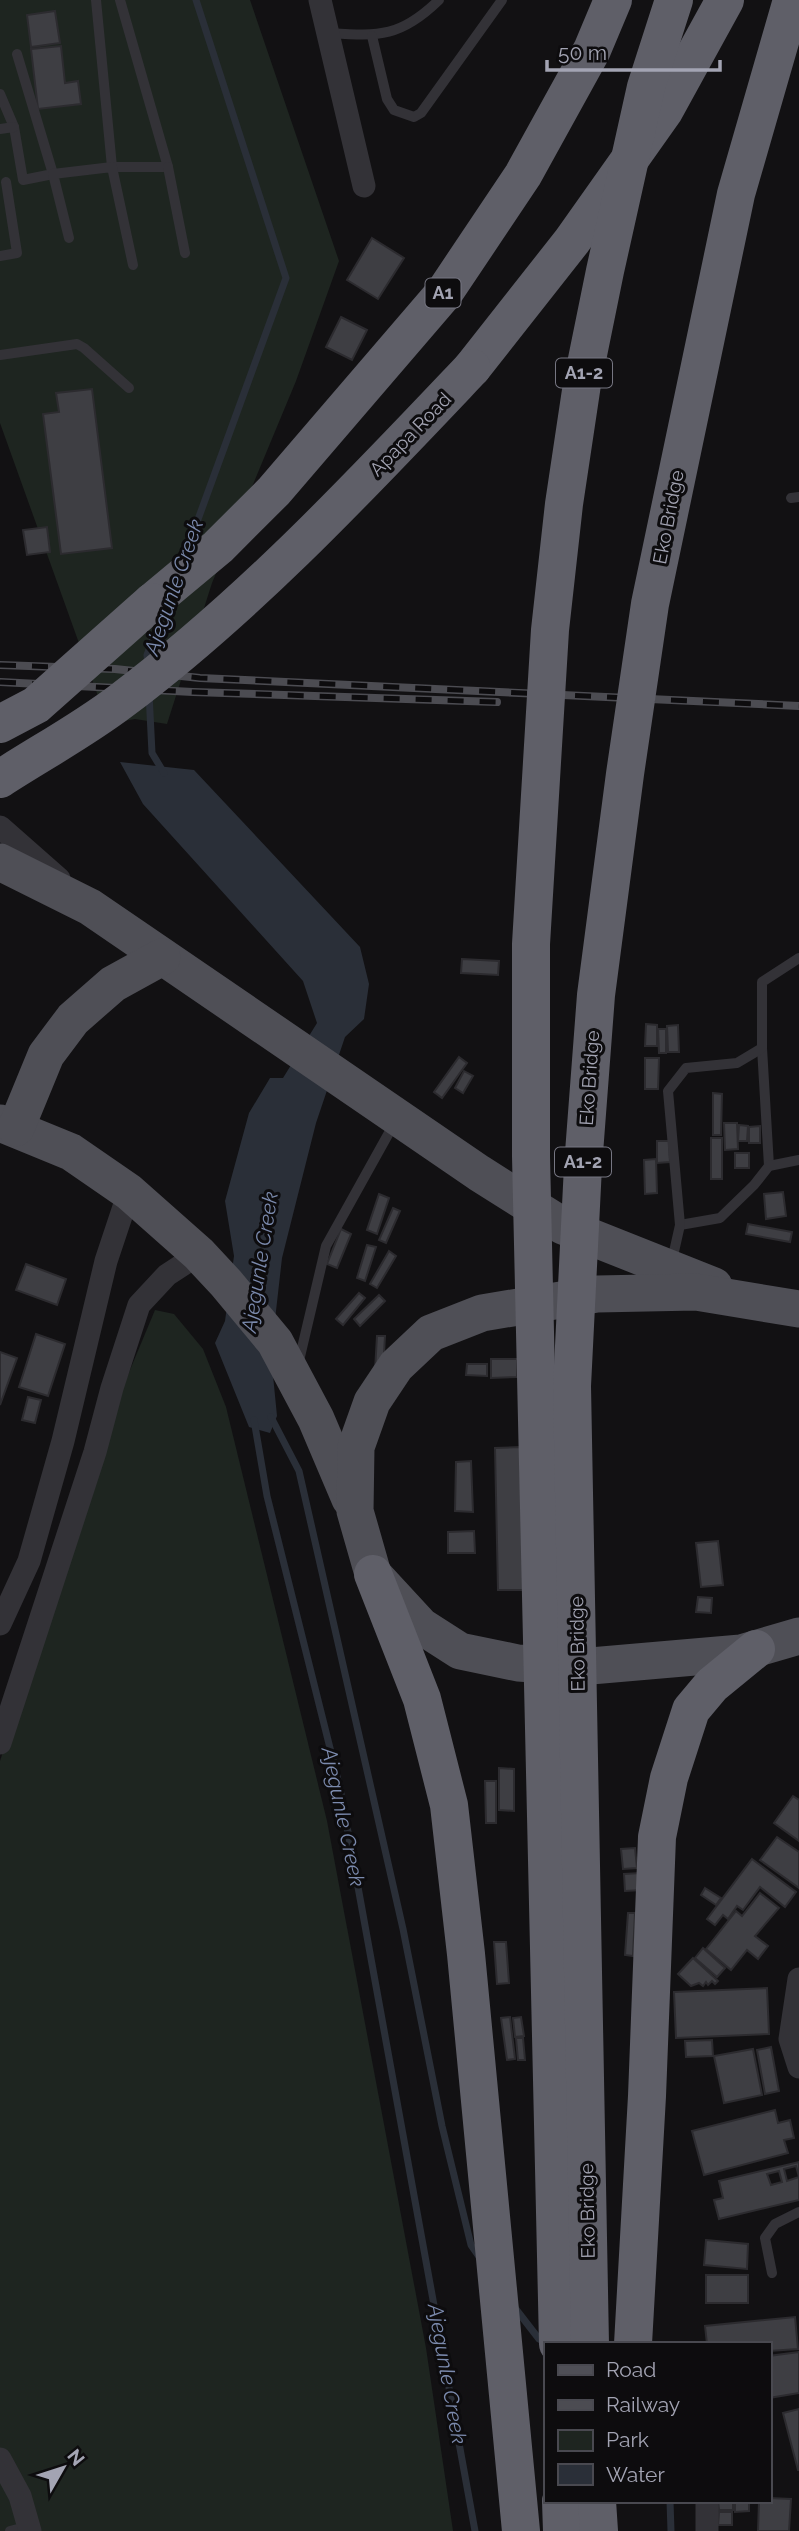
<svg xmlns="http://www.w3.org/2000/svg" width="799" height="2531" viewBox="0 0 799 2531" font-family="Raleway,sans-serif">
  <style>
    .green { fill: #1e2520 }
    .water { fill: #2a2f38 }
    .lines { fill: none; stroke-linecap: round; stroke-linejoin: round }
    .stream { stroke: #2a2f38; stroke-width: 7 }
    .building { fill: #3e3e43; stroke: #2c2b2f; stroke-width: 2; fill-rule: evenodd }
    .service { stroke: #333237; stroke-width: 10 }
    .minor { stroke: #333237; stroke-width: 23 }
    .primary { stroke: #4f4f56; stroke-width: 37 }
    .motorway { stroke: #5f5f68; stroke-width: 38 }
    .rail-casing { stroke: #4c4c52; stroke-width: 8 }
    .rail { stroke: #0d0c0e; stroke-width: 5; stroke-dasharray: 16; stroke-linecap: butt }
    .motorway-bridge { stroke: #5f5f68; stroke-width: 38 }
    .labels { text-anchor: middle; stroke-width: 6; stroke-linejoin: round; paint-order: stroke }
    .shield { fill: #0d0c0e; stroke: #767682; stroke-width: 2 }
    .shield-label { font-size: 18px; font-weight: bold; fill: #a3a4b3 }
    .street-label { font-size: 19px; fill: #a3a4b3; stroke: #0d0c0e }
    .water-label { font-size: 21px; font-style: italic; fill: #7b8aad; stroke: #0d0c0e }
  </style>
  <rect width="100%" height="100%" fill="#121113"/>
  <g class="green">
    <polygon points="0,0 250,0 339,261 296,381 212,583 167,724 135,719 108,724 0,423"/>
    <polygon points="155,1310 174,1314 203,1349 226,1407 327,1821 426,2348 453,2531 0,2531 0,1761 112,1413"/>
  </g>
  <polygon class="water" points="120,762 194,770 360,947 369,984 364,1019 345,1037 316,1123 282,1258 271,1355 277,1416 270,1433 249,1427 215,1343 225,1321 234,1256 225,1201 249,1113 270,1078 283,1078 317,1023 303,981 143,804"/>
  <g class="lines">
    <g class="stream">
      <polyline points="185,555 286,278 196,0"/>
      <polyline points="148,664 147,655 163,612"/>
      <polyline points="149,693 152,753 164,773"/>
      <polyline points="271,1417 299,1471 403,1929 442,2126 471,2245 480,2258"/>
      <polyline points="254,1420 267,1496 340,1788 475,2531"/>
      <polyline points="515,2308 539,2339 546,2343"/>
      <polyline points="670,2501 671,2531"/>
    </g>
  </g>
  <g class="building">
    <polygon points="55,11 60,43 31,47 27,15"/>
    <polygon points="61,46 65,83 78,81 81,104 38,109 31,49"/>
    <polygon points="372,238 404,258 378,299 347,280"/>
    <polygon points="341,317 367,330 352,360 326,347"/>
    <polygon points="92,389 112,548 61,554 43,414 59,412 56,393"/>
    <polygon points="47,527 50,552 27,555 23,530"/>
    <polygon points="462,959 499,961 498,975 461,973"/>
    <polygon points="646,1024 657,1025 657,1046 645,1046"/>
    <polygon points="678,1025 679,1052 668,1052 667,1026"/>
    <polygon points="658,1029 666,1029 666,1053 659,1053"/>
    <polygon points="459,1057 467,1063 442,1098 434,1092"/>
    <polygon points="645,1058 659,1058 658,1089 645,1089"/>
    <polygon points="464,1071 473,1076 463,1093 455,1088"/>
    <polygon points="713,1093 722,1094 721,1135 713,1135"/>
    <polygon points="724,1123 737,1123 738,1149 725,1150"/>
    <polygon points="739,1125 748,1126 747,1141 738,1141"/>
    <polygon points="760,1126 760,1143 749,1143 749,1127"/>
    <rect x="711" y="1138" width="11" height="41"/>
    <polygon points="657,1141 669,1141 670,1162 657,1163"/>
    <rect x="735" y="1153" width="14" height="15"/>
    <polygon points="656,1159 657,1193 645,1194 644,1160"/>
    <polygon points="783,1192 786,1216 766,1219 764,1194"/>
    <polygon points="379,1194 389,1198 377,1234 367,1230"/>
    <polygon points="393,1208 400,1211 386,1243 379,1240"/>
    <polygon points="748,1224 792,1232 790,1242 746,1234"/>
    <polygon points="341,1229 351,1234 337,1268 327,1264"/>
    <polygon points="367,1245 376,1247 365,1281 357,1278"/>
    <polygon points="389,1251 396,1256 377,1288 370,1284"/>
    <polygon points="26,1264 66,1279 57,1305 16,1290"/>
    <polygon points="359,1293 365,1298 343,1325 336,1319"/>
    <polygon points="379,1295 385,1301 360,1326 354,1319"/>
    <polygon points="36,1334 65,1344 48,1396 19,1387"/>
    <polygon points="377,1336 385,1336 383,1371 375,1370"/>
    <polygon points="0,1352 17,1358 0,1405"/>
    <polygon points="491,1359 517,1359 517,1377 491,1378"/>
    <polygon points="467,1364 487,1364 487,1376 466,1375"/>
    <polygon points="28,1397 41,1400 35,1423 22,1420"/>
    <polygon points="520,1447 524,1590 498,1590 495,1448"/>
    <polygon points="471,1461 473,1512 455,1511 456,1462"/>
    <polygon points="474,1531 475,1553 448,1553 448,1532"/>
    <polygon points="718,1541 723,1585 701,1587 696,1543"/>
    <polygon points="698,1597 712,1598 711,1613 696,1612"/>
    <polygon points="499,1768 514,1769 514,1811 499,1810"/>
    <polygon points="485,1781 496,1781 496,1823 486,1823"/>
    <polygon points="793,1796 799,1800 799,1841 774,1823"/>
    <polygon points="777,1837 799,1852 799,1888 760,1860"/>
    <polygon points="635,1848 637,1868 623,1869 621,1849"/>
    <polygon points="752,1859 796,1892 785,1907 760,1887 743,1910 737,1906 728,1919 723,1915 715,1925 707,1919"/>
    <polygon points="641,1873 642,1890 625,1891 624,1874"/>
    <polygon points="705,1888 721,1898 716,1905 701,1895"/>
    <polygon points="760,1893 779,1908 755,1936 768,1946 758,1959 747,1950 731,1970 706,1949 736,1911 742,1916"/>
    <polygon points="628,1913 635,1913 633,1956 625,1955"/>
    <polygon points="494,1942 506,1942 509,1983 497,1984"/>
    <polygon points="703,1948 725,1968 717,1977 695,1958"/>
    <polygon points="693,1958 718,1981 715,1984 712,1981 708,1985 706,1982 703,1986 699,1983 691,1986 678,1974"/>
    <polygon points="767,1988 769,2034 676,2038 674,1992"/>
    <polygon points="510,2017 515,2059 507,2060 501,2018"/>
    <polygon points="521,2017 524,2036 515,2037 513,2018"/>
    <polygon points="516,2038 523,2038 525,2060 518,2060"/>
    <polygon points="712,2040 713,2056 686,2057 685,2041"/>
    <polygon points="771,2047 779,2091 765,2094 757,2050"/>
    <polygon points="753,2049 762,2095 724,2103 714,2056"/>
    <polygon points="775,2110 778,2123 790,2120 794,2138 784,2140 788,2153 704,2175 692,2131"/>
    <path d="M799 2162V2200L719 2219 714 2200 723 2198 719 2181ZM796 2166 799 2177 787 2181 784 2169ZM779 2171 782 2182 771 2185 767 2174Z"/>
    <polygon points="706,2240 748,2244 747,2269 704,2265"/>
    <rect x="706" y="2275" width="42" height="28"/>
    <polygon points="795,2317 798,2349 769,2351 769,2344 707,2344 705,2326"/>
    <polygon points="799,2352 799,2393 769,2398 769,2356"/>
    <polygon points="799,2409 799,2470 798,2470 783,2413"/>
    <polygon points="769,2498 791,2499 789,2531 758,2531 759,2501 769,2501"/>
    <polygon points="718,2501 733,2501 733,2510 719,2510"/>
    <polygon points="735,2501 749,2501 749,2511 735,2512"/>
    <polygon points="719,2512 732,2512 732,2525 718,2525"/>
  </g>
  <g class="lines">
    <g class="service">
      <polyline points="96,0 112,167 168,167 120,0"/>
      <path d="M328 33C379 36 400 38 439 0"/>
      <polyline points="372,36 387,99 394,110 414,117 421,113 502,0"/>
      <polyline points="0,94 14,127 23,180 53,174 17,54"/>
      <polyline points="0,129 14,127"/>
      <polyline points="168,167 185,253"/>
      <polyline points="69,238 53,174 112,167 133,265"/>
      <polyline points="0,256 17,253 6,182"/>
      <polyline points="0,355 77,344 84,348 129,388"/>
      <polyline points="791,498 799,497"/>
      <polyline points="762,1048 769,1166"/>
      <polyline points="680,1225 720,1218 754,1185 769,1166 799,1160"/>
      <polyline points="671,1265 680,1225 668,1091 686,1068 737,1063 762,1048 762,982 799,958"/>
      <polyline points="298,1365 326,1246 395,1122"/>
      <polyline points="772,2273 765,2238 775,2224 799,2212"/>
      <polyline points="10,2531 29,2526"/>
    </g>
    <g class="minor">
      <polyline points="320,0 364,186"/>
      <polyline points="0,827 59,879"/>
      <polyline points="0,1624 29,1561 63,1441 106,1261 129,1192"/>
      <polyline points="0,1743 95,1452 112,1388 139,1305 167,1275 199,1254"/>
      <polyline points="799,1979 790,2039 799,2067"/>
      <polyline points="0,2459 20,2496 30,2531"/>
      <polyline points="707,2531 707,2501"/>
    </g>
    <g class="primary">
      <polyline points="0,862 90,907 479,1173 563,1226 714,1286"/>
      <polyline points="0,1123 71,1152 129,1192 199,1254 226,1283 275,1342 316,1419 350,1499"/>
      <polyline points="16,1128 46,1055 73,1019 113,984 162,957"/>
      <polyline points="799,1309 696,1292 597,1294 482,1313 431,1333 396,1366 372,1402 356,1447 355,1511 373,1574 421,1626 460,1651 518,1663 579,1667 741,1653 799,1636"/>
    </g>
    <g class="motorway">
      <polyline points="472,368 572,241 664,111 725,0"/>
      <polyline points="152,602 218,547 274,491 444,293 523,175 592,50 613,0"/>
      <polyline points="373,1574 422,1699 449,1805 466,1954 521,2531"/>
      <polyline points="633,2344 647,2096 657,1837 669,1778 691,1710 712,1685 756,1649"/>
      <polyline points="561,2501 562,2531"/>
      <polyline points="597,2501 599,2531"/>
    </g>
    <g class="rail-casing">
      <g id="rail">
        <polyline points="0,665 115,669 200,678 799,706"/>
        <polyline points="0,682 193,692 497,702"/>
      </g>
    </g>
    <use href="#rail" class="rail"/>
    <g class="motorway-bridge">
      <polyline points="0,724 36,705 152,602"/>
      <path d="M0 779C40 753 83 730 121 701 250 604 361 485 472 368"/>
      <polyline points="558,2344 531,1156 531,944 550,630 564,504 582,384 605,271 646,87 674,0"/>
      <polyline points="590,2344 572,1386 583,1166 596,995 625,774 650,604 736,194 792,0"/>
    </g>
  </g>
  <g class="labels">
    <g class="shield">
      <rect x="425.5" y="278.5" width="35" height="29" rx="5"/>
      <rect x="556" y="358.5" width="56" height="29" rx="5"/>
      <rect x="555" y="1147.5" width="56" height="29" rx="5"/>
    </g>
    <g class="shield-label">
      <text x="443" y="299">A1</text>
      <text x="584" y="379">A1-2</text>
      <text x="583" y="1168">A1-2</text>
    </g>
    <g class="street-label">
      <text transform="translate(410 434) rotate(-46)" y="7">Apapa Road</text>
      <text transform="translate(668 517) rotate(-79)" y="7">Eko Bridge</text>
      <text transform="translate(589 1078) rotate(-86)" y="7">Eko Bridge</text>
      <text transform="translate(577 1644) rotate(-91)" y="7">Eko Bridge</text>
      <text transform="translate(587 2211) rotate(-91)" y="7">Eko Bridge</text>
    </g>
    <g class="water-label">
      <text transform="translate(174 587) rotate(-71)" y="7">Ajegunle Creek</text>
      <text transform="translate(260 1262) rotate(-81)" y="7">Ajegunle Creek</text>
      <text transform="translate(343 1817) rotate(78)" y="7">Ajegunle Creek</text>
      <text transform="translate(447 2374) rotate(80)" y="7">Ajegunle Creek</text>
    </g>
  </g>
  <rect x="544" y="2342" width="228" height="161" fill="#0d0c0e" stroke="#494950" stroke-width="2"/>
  <rect x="558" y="2365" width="35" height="10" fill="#4f4f56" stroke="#494950" stroke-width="2"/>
  <text x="606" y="2377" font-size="21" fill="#a3a4b3">Road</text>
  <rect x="558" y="2400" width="35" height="10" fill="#4c4c52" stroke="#494950" stroke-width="2"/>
  <text x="606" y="2412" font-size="21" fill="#a3a4b3">Railway</text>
  <rect x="558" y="2430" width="35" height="21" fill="#1e2520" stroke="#494950" stroke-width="2"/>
  <text x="606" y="2447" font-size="21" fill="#a3a4b3">Park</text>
  <rect x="558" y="2464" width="35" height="21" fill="#2a2f38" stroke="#494950" stroke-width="2"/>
  <text x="606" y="2482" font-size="21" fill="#a3a4b3">Water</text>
  <g transform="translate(63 2468) rotate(51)" stroke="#0d0c0e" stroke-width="5" paint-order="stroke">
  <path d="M0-5L12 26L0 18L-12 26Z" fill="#a3a4b3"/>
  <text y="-10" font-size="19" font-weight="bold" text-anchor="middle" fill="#a3a4b3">N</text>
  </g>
  <path d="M547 60v10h173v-10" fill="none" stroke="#a3a4b3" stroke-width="3.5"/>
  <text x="558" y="60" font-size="21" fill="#a3a4b3" stroke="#0d0c0e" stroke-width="5" paint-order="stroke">50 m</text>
</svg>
